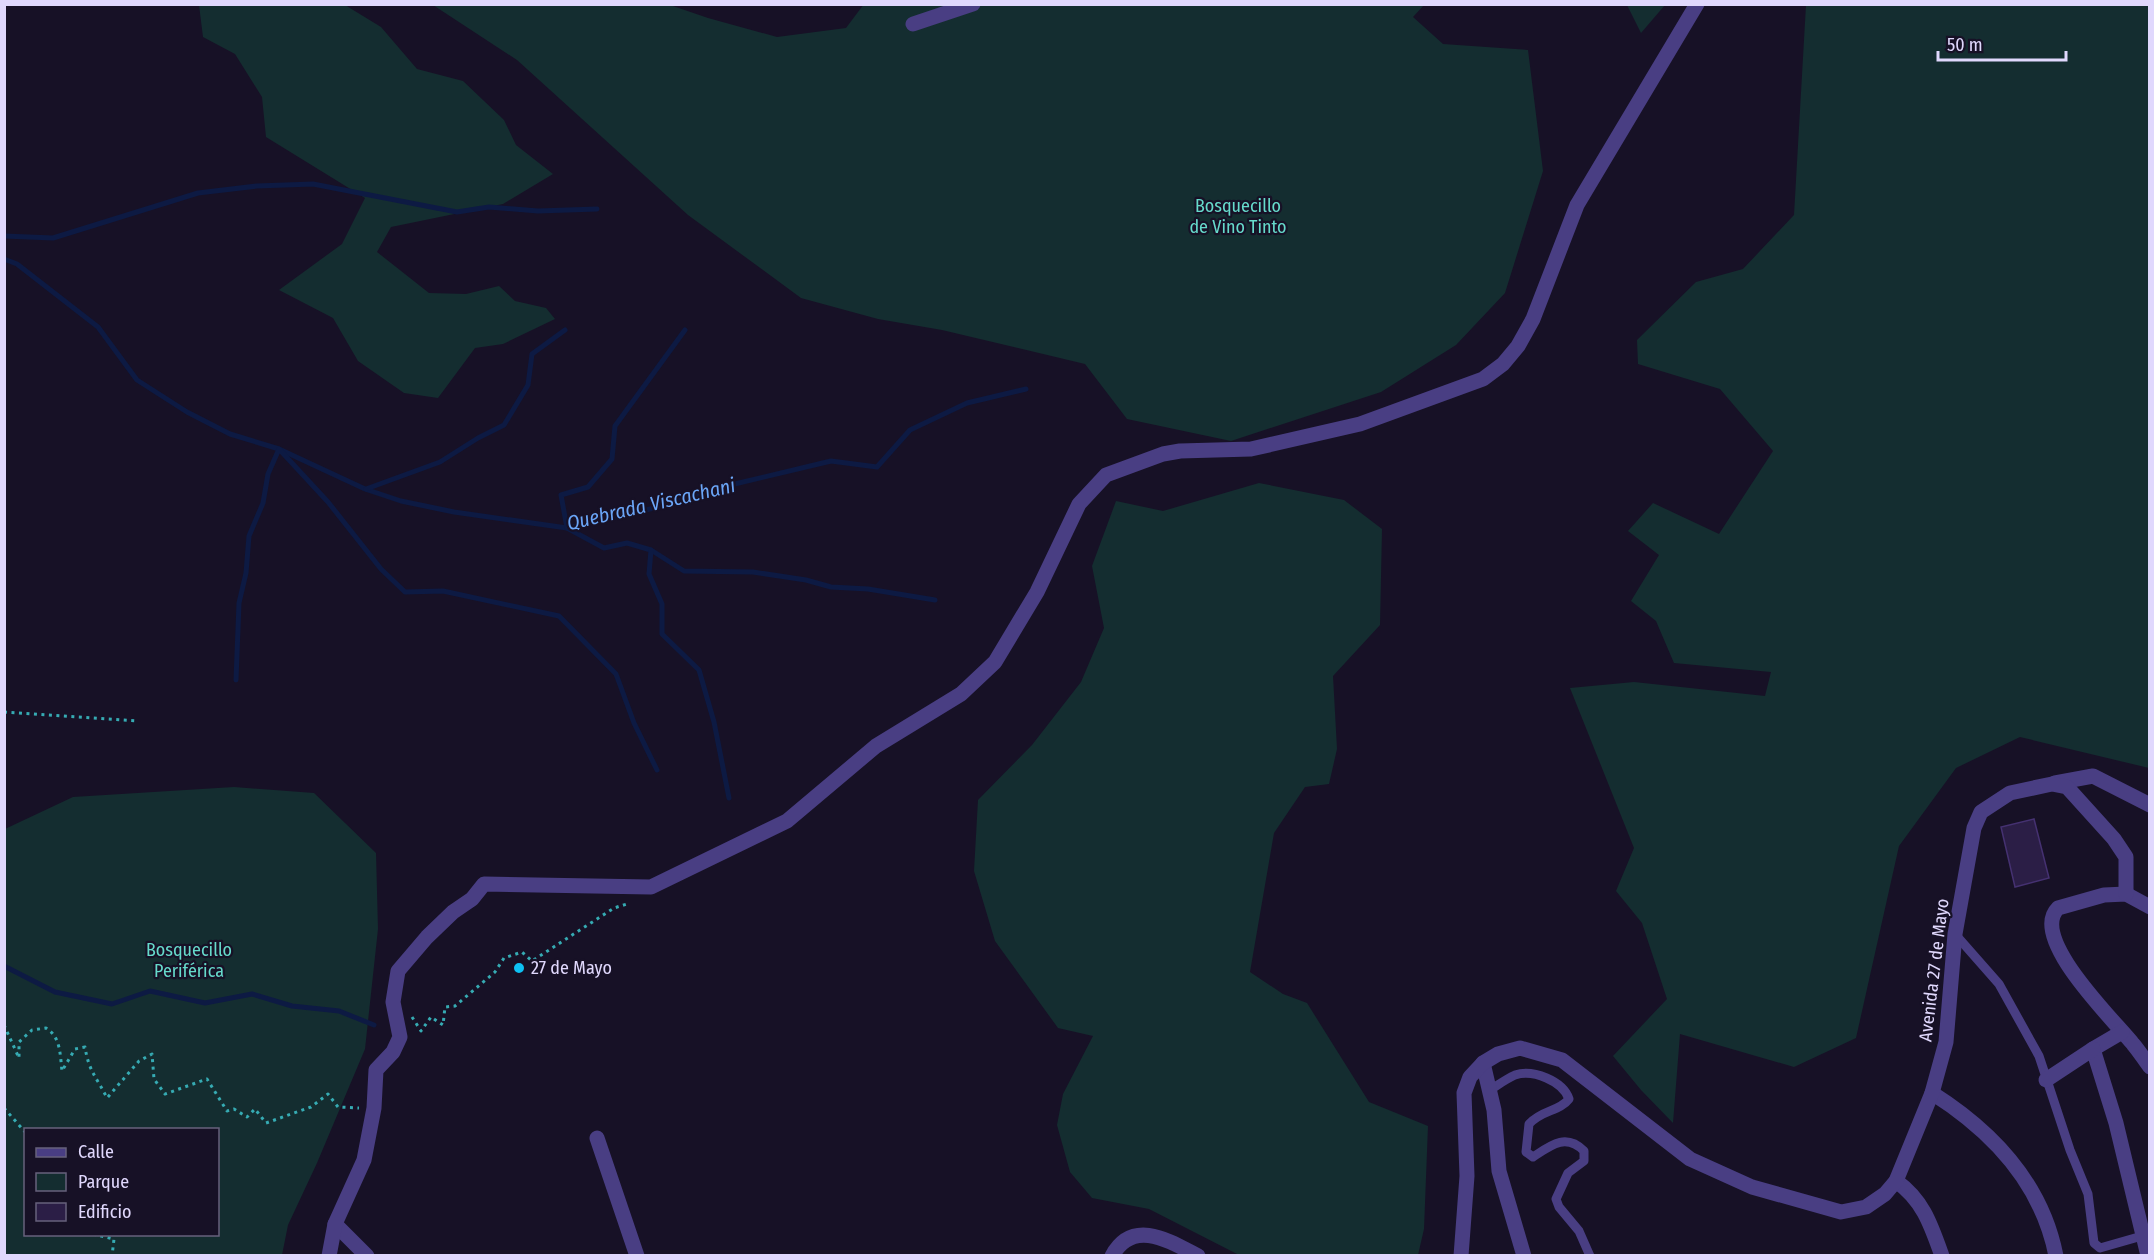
<svg xmlns="http://www.w3.org/2000/svg" width="2154" height="1260" viewBox="0 0 2154 1260" font-family="'Fira Sans Condensed',sans-serif">
  <style>
    .green { fill: #142d30; fill-rule: evenodd }
    .lines { fill: none; stroke-linecap: round; stroke-linejoin: round }
    .stream { stroke: #0d1a43; stroke-width: 5 }
    .building { fill: #2b1e46; stroke: #453171; stroke-width: 1.5 }
    .path { stroke: #36abb3; stroke-width: 3; stroke-dasharray: 3 4.5; stroke-linecap: butt }
    .service { stroke: #493e83; stroke-width: 9 }
    .minor { stroke: #493e83; stroke-width: 15 }
    .poi-dot { fill: #0ec1f3; stroke: #171126; stroke-width: 2 }
    .labels { text-anchor: middle; stroke-width: 4.5; stroke-linejoin: round; paint-order: stroke }
    .park-label { font-size: 18px; fill: #66dacb; stroke: #171126 }
    .poi-label { font-size: 18px; fill: #e0d8fd; stroke: #171126; text-anchor: start }
    .street-label { font-size: 18px; fill: #e0d8fd; stroke: #171126 }
    .water-label { font-size: 20px; font-style: italic; fill: #6ba6f8; stroke: #171126 }
  </style>
  <rect width="100%" height="100%" fill="#171126"/>
  <g class="green">
    <polygon points="864,4 1424,5 1413,17 1443,44 1528,50 1543,171 1505,293 1456,345 1381,392 1231,441 1127,419 1085,364 942,330 878,319 801,298 688,215 517,60 433,5 670,5 708,18 777,37 846,28"/>
    <polygon points="199,5 345,5 381,27 417,69 463,81 504,120 516,145 553,174 503,204 391,227 377,252 429,293 466,294 499,286 515,301 546,308 555,319 503,344 475,348 438,398 404,393 358,361 333,318 279,290 342,244 365,198 266,137 262,97 235,54 203,37"/>
    <polygon points="1627,5 1665,5 1641,33"/>
    <polygon points="1806,5 2149,5 2149,768 2020,737 1956,768 1899,846 1856,1038 1794,1067 1680,1034 1673,1123 1641,1090 1613,1056 1667,999 1642,923 1616,891 1634,848 1570,688 1634,682 1765,696 1771,672 1674,663 1656,621 1631,601 1659,555 1628,531 1653,503 1719,534 1773,451 1720,389 1638,364 1637,340 1696,282 1743,269 1794,215"/>
    <polygon points="1259,483 1344,500 1382,529 1380,625 1333,676 1337,749 1329,784 1305,787 1274,833 1250,972 1283,994 1307,1003 1369,1102 1428,1126 1424,1229 1418,1255 1239,1255 1149,1209 1092,1198 1070,1172 1057,1125 1063,1094 1093,1036 1058,1028 995,941 974,871 978,800 1032,745 1081,682 1104,628 1092,566 1116,501 1163,511"/>
    <path d="M234 787 314 793 376 853 378 929 365 1049 317 1163 288 1225 282 1255H5V829L73 797ZM26 1130H218V1234H26Z"/>
  </g>
  <g class="lines">
    <g class="stream">
      <polyline points="4,236 53,238 198,193 257,186 313,184 457,212 489,207 538,211 597,209"/>
      <polyline points="4,259 17,264 98,327 137,380 187,412 230,434 279,449 365,489 401,501 454,512 567,528 663,506 722,487 831,461 877,467 910,430 967,403 1026,389"/>
      <polyline points="685,330 615,426 612,459 588,487 561,495 567,528 604,548 627,543 651,550 684,571 753,572 806,580 831,587 868,589 935,600"/>
      <polyline points="366,489 440,462 478,438 504,425 528,385 532,354 565,330"/>
      <polyline points="651,550 649,574 662,604 662,634 699,670 714,722 729,798"/>
      <polyline points="236,680 239,603 246,573 249,536 263,503 268,474 279,449 328,502 381,569 405,592 443,591 559,616 616,674 634,723 657,770"/>
      <polyline points="4,966 55,992 112,1004 150,991 205,1003 252,994 292,1006 339,1011 374,1025"/>
    </g>
  </g>
  <polygon class="building" points="2034,819 2049,878 2015,887 2001,827"/>
  <g class="lines">
    <g class="path">
      <polyline points="853,4 854,5"/>
      <polyline points="4,712 138,721"/>
      <polyline points="412,1017 421,1031 431,1017 443,1025 445,1007 455,1006 495,972 504,958 522,952 532,961 614,908 630,903"/>
      <path d="M4 1025 19 1058V1042L32 1030 46 1028C61 1037 60 1055 62 1071L75 1049 85 1047C89 1072 96 1076 107 1098L139 1061 152 1054 154 1079 165 1094 207 1079 227 1111 234 1109 247 1117 255 1109 266 1123 311 1107 328 1094 338 1107 359 1108"/>
      <polyline points="4,1108 26,1133"/>
      <polyline points="93,1234 114,1239 112,1256"/>
    </g>
    <g class="service">
      <polyline points="1955,934 1999,984 2039,1056 2070,1150 2088,1194 2094,1243 2100,1248 2142,1236"/>
      <path d="M1490 1090C1498 1085 1506 1079 1515 1075 1533 1069 1563 1081 1569 1099 1559 1112 1543 1109 1529 1124L1526 1152 1533 1157C1551 1145 1566 1133 1584 1151V1161L1568 1173 1556 1199 1559 1207 1579 1231 1590 1256"/>
    </g>
    <g class="minor">
      <polyline points="913,24 973,4"/>
      <polyline points="2055,783 2093,776 2150,805"/>
      <path d="M2150 907 2126 894 2104 895 2058 908C2028 938 2115 1021 2133 1044 2139 1051 2144 1059 2150 1067"/>
      <polyline points="2122,1032 2093,1049 2116,1123 2148,1256"/>
      <polyline points="1483,1063 1494,1110 1499,1171 1524,1256"/>
      <polyline points="2046,1080 2093,1049"/>
      <path d="M1932 1093C1992 1131 2042 1184 2056 1256"/>
      <polyline points="597,1138 637,1256"/>
      <path d="M1896 1181C1923 1200 1931 1225 1942 1256"/>
      <polyline points="335,1224 367,1256"/>
      <polyline points="329,1256 335,1224 364,1160 374,1108 376,1070 393,1052 400,1037 393,1002 398,971 427,937 453,912 472,899 484,884 651,887 787,821 876,746 961,694 995,662 1037,592 1079,504 1106,475 1163,454 1180,451 1251,449 1360,424 1483,379 1503,364 1518,346 1533,319 1577,205 1697,4"/>
      <path d="M1112 1256C1133 1217 1171 1242 1198 1256"/>
      <polyline points="1461,1256 1467,1176 1464,1093 1470,1077 1483,1063 1498,1054 1520,1048 1562,1060 1690,1159 1752,1187 1841,1212 1866,1207 1885,1194 1896,1181 1932,1093 1946,1042 1955,934 1974,828 1981,812 2010,793 2052,784 2067,787 2114,839 2126,857 2126,894"/>
    </g>
  </g>
  <circle class="poi-dot" cx="519" cy="968" r="6"/>
  <g class="labels">
    <g class="park-label">
      <text x="1238" y="212">Bosquecillo<tspan x="1238" dy="21">de Vino Tinto</tspan></text>
      <text x="189" y="956">Bosquecillo<tspan x="189" dy="21">Periférica</tspan></text>
    </g>
    <g class="poi-label">
      <text x="531" y="974">27 de Mayo</text>
    </g>
    <g class="street-label">
      <text transform="translate(1934 970) rotate(-83)" y="6">Avenida 27 de Mayo</text>
    </g>
    <g class="water-label">
      <text transform="translate(651 504) rotate(-13)" y="7">Quebrada Viscachani</text>
    </g>
  </g>
  <rect width="2154" height="1260" fill="none" stroke="#e0d8fd" stroke-width="12"/>
  <rect x="24" y="1128" width="195" height="108" fill="#171126" stroke="#67617c" stroke-width="1.5"/>
  <rect x="36" y="1148" width="30" height="9" fill="#493e83" stroke="#67617c" stroke-width="1.5"/>
  <text x="78" y="1158" font-size="18" fill="#e0d8fd">Calle</text>
  <rect x="36" y="1173" width="30" height="18" fill="#142d30" stroke="#67617c" stroke-width="1.5"/>
  <text x="78" y="1188" font-size="18" fill="#e0d8fd">Parque</text>
  <rect x="36" y="1203" width="30" height="18" fill="#2b1e46" stroke="#67617c" stroke-width="1.5"/>
  <text x="78" y="1218" font-size="18" fill="#e0d8fd">Edificio</text>
  <path d="M1938 51v9h128v-9" fill="none" stroke="#e0d8fd" stroke-width="3"/>
  <text x="1947" y="51" font-size="18" fill="#e0d8fd" stroke="#171126" stroke-width="4.5" paint-order="stroke">50 m</text>
</svg>
